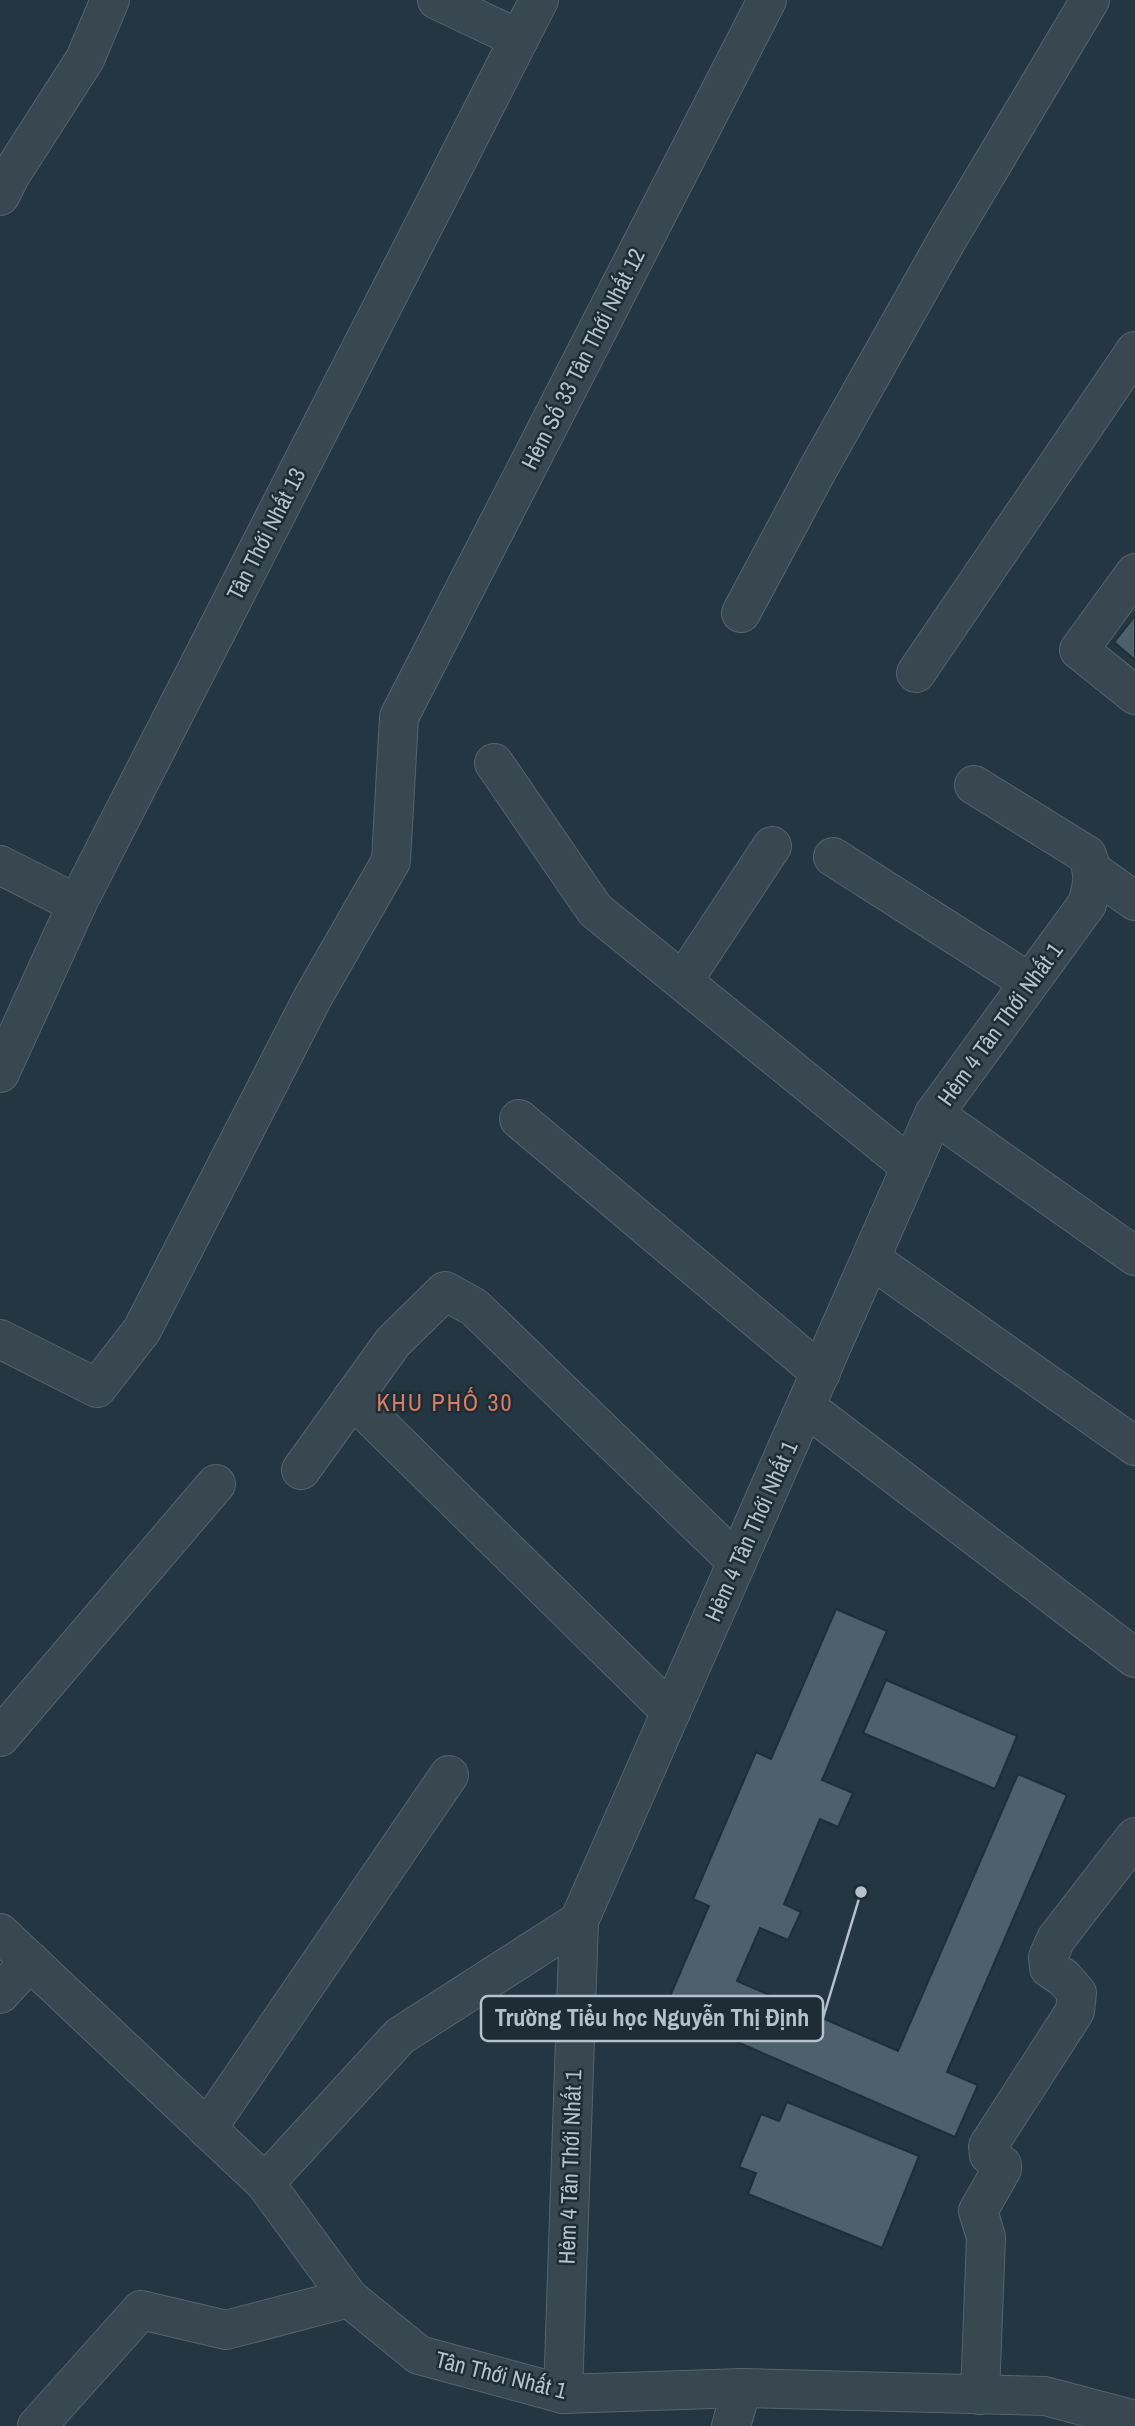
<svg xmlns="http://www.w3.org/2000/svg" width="1135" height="2426" viewBox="0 0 1135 2426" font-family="'Archivo Narrow',sans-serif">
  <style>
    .building { fill: #4d606c; stroke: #1f2e37; stroke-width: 2 }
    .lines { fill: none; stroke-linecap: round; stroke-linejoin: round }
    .minor-casing { stroke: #56646e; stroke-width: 40 }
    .minor { stroke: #384750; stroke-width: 38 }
    .labels { text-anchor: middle; stroke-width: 5; stroke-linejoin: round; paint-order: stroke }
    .street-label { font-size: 23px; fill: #b5c1cb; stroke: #1d2c35 }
    .neighbourhood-label { font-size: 24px; letter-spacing: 2px; fill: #da7e61; stroke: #1d2c35 }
    .leader { fill: none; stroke: #b5c1cb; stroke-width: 2.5 }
    .callout-dot { fill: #b5c1cb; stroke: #1d2c35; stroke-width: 2.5 }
    .callout { fill: #1d2c35; stroke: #b5c1cb; stroke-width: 2.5 }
    .callout-label { font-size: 24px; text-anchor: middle; font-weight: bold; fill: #b5c1cb }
  </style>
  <rect width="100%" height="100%" fill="#243641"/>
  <g class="building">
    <polygon points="1135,616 1135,660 1114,642"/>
    <polygon points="836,1609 887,1631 822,1780 853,1793 838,1827 820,1819 784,1904 801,1912 788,1940 760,1928 737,1981 898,2051 1018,1774 1067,1795 947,2072 978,2085 955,2137 664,2010 709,1906 693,1899 756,1752 771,1759"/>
    <polygon points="886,1680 1017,1736 995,1789 863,1733"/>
    <polygon points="787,2102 919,2156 882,2248 748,2194 756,2173 739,2167 761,2114 779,2121"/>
  </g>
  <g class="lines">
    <g class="minor-casing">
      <g id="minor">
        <polyline points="437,0 519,39"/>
        <polyline points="0,196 10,176 85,59 110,0"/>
        <polyline points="1135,573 1079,650 1135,695"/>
        <polyline points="741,613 818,469 947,240 1090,0"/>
        <polyline points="916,673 1135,351"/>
        <polyline points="494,763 595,910 911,1167"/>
        <polyline points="833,857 1029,982"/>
        <polyline points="0,865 77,904"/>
        <polyline points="1093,871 1135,901"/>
        <polyline points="683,981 772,846"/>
        <polyline points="0,1073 77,904 539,0"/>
        <polyline points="934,1114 1135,1256"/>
        <polyline points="519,1119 821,1373"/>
        <polyline points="871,1259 1135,1446"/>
        <polyline points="0,1339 97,1388 142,1330 313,997 391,861 399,717 767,0"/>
        <polyline points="352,1398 671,1712"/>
        <polyline points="806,1407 1135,1658"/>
        <polyline points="301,1470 393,1342 445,1291 474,1307 737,1562"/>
        <polyline points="0,1737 216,1484"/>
        <polyline points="0,1933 265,2183 349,2298 419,2355 563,2394 742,2388 1045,2396 1135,2420"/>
        <polyline points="0,1994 30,1961"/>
        <polyline points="207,2129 449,1775"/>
        <polyline points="265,2183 400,2036 579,1921"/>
        <path d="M563 2394 579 1921 934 1114 1087 904C1093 883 1095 876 1087 855L974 785"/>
        <polyline points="980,2395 986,2237 978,2211 1002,2169 1002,2165 989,2155 988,2146 1075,2011 1077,1993 1064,1978 1049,1968 1048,1957 1056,1939 1135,1837"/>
        <polyline points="37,2426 141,2310 226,2330 349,2298"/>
        <polyline points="731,2426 742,2388"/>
      </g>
    </g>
    <use href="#minor" class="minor"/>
  </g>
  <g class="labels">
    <g class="street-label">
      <text transform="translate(583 359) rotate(-63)" y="8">Hẻm Số 33 Tân Thới Nhất 12</text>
      <text transform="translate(266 534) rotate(-63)" y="8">Tân Thới Nhất 13</text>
      <text transform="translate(1000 1024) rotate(-54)" y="8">Hẻm 4 Tân Thới Nhất 1</text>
      <text transform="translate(751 1531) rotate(-66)" y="8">Hẻm 4 Tân Thới Nhất 1</text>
      <text transform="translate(570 2167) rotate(-88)" y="8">Hẻm 4 Tân Thới Nhất 1</text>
      <text transform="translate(501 2375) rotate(14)" y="8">Tân Thới Nhất 1</text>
    </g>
    <g class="neighbourhood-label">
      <text x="445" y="1411">KHU PHỐ 30</text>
    </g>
  </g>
  <path class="leader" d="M861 1892L823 2018"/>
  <circle class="callout-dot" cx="861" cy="1892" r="7"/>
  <rect class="callout" x="481" y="1996" width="342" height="45" rx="7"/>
  <g class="callout-label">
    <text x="652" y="2026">Trường Tiểu học Nguyễn Thị Định</text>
  </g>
</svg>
